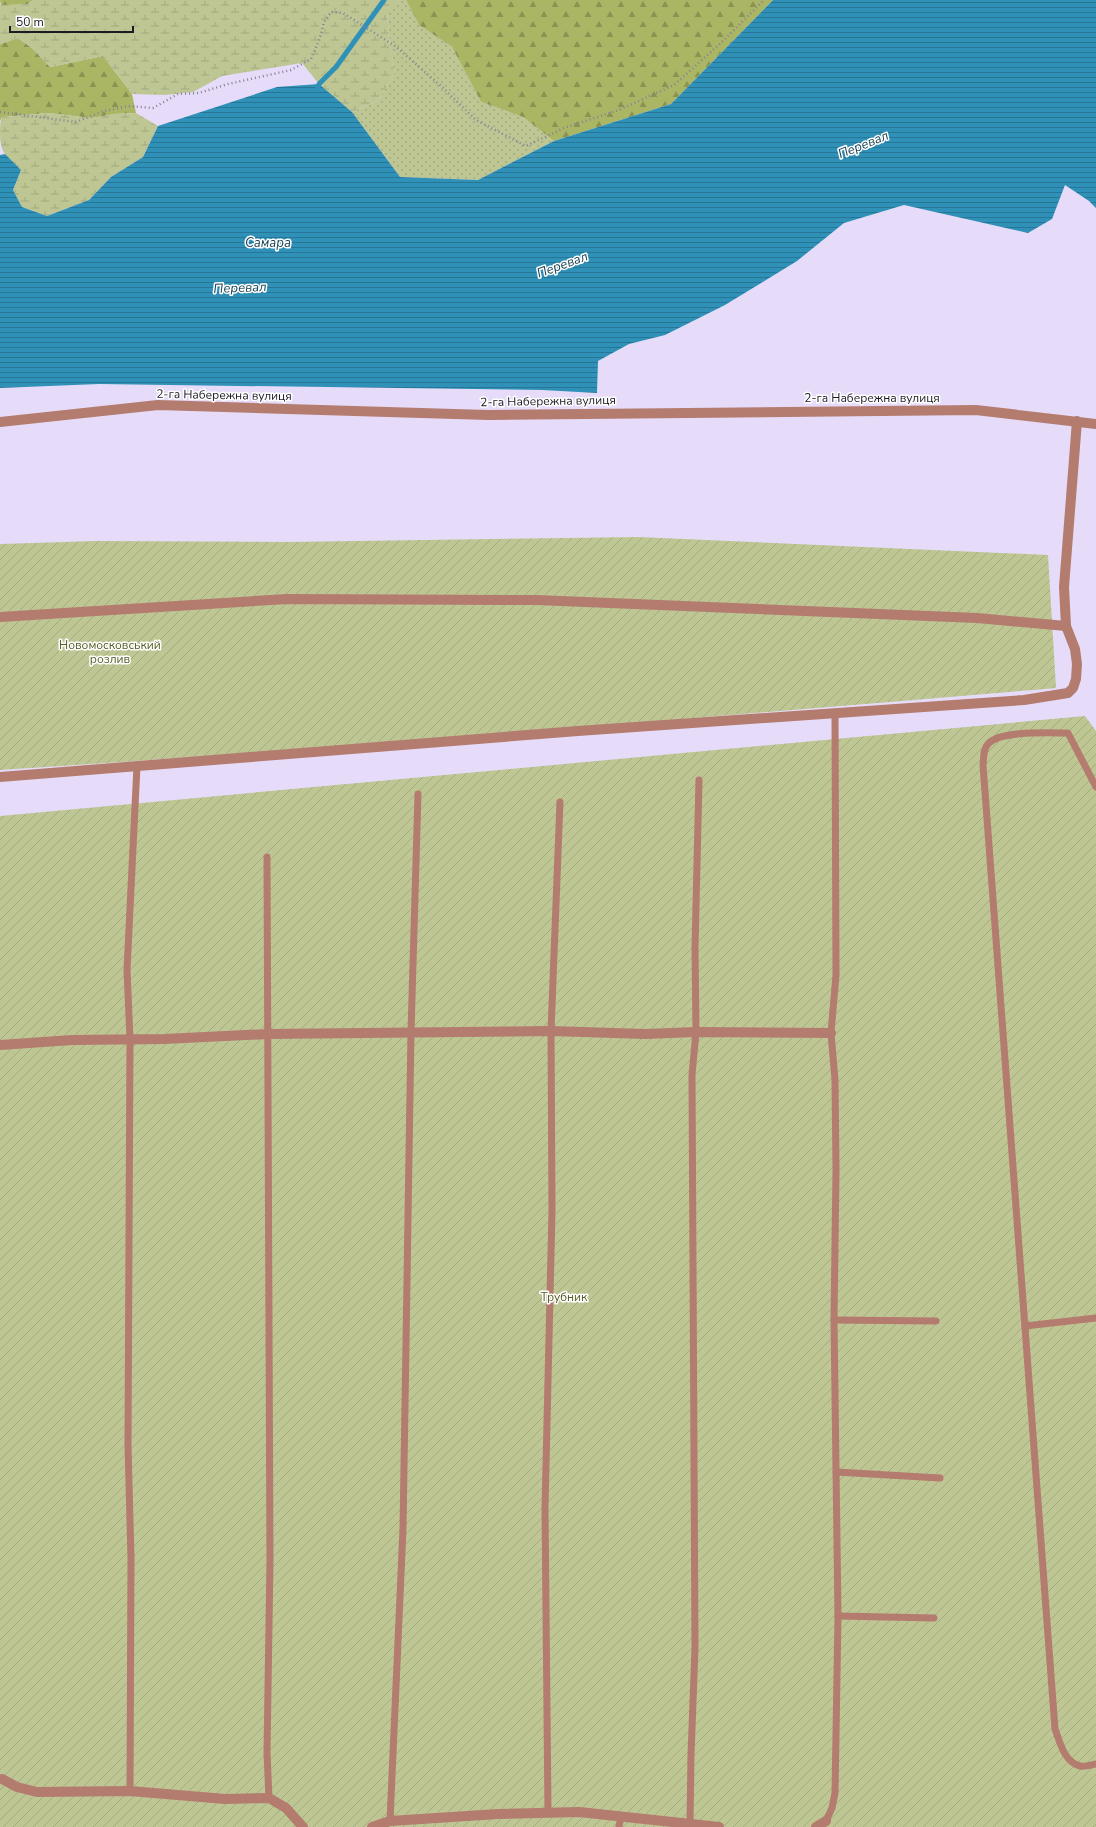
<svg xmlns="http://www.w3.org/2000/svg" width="1096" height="1827" viewBox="0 0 1096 1827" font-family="'Nunito Sans',sans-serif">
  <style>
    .grass { fill: url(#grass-dots) }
    .forest { fill: url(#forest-firs) }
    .wetland { fill: url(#wetland-marsh) }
    .garden { fill: url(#garden-furrows) }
    .water { fill: url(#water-rules) }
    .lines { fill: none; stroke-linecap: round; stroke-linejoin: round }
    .stream { stroke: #3091b8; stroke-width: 5 }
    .path { stroke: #878094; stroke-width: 2.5; stroke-dasharray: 1 3; stroke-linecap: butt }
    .service { stroke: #b47b6f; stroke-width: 7 }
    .minor { stroke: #b47b6f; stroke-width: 10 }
    .labels { text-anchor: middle; stroke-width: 3; stroke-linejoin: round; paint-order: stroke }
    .street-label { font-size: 12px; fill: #1e1a24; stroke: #fff }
    .park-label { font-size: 12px; fill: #575d23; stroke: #fff }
    .water-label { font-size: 13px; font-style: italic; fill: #1a4354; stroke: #fff }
  </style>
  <defs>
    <pattern id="grass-dots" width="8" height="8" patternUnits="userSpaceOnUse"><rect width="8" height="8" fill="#bec694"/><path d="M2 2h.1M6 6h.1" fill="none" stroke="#a3aa7f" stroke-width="1.8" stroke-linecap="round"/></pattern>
    <pattern id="forest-firs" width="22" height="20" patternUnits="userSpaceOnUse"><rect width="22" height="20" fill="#abb665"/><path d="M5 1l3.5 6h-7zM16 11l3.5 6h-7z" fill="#8b9353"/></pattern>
    <pattern id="wetland-marsh" width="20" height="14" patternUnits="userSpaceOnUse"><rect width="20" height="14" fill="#bec694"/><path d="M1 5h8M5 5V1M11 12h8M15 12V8" fill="none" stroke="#a3aa7f"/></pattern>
    <pattern id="garden-furrows" width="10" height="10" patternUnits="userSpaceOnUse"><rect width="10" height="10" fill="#bec694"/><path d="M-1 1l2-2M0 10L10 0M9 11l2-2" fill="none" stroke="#a3aa7f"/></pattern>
    <pattern id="water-rules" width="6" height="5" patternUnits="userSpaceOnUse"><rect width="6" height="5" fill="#3091b8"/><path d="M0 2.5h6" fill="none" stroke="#287695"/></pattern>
  </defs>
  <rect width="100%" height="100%" fill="#e6dcf9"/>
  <polygon class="grass" points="402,0 406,0 419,25 452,47 481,102 523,117 554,141 478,180 400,177 352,112 378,101 395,72 390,45 387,13"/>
  <g class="forest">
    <polygon points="0,0 33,0 28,4 1,6"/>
    <polygon points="406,0 773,0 671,104 554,141 523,117 481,102 452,47 419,25"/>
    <polygon points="18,38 32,48 50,67 103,56 132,94 136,113 115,114 92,118 48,113 2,117 0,121 0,44"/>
  </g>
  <g class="wetland">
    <polygon points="33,0 402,0 387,14 390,45 395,72 378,101 352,112 319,84 302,63 222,76 193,92 165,95 132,94 103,56 50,67 32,48 18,38 0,44 0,5 28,4"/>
    <path d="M48 113 92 118 115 114 136 113 158 126 143 157 111 177 89 200 47 216 22 207 13 190 21 170C6 156 0 154 0 132 0 127 0 122 2 117Z"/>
  </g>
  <g class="garden">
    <path d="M638 537 1048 555 1056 688C704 717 352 748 0 770V544L96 541 288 542Z"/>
    <polygon points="1085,716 1096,731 1096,1827 0,1827 0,816"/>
  </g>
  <polygon class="water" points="773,0 1096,0 1096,208 1089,201 1065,185 1052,219 1028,233 904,205 844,223 797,261 725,305 665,335 629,344 598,361 597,393 542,390 99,384 0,388 0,155 5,154 21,170 13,190 22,207 47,216 89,200 111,177 143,157 158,126 277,87 319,84 352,112 400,177 478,180 554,141 671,104"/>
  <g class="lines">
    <polyline class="stream" points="317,90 319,84 336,67 384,0"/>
    <polyline class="path" points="0,112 76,122 104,111 128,106 153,108 178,94 199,93 228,84 291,70 311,59 320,38 324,22 331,12 343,13 395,46 441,86 476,120 526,146 564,128 619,110 674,85 721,43 764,0"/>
    <g class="service">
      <path d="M1096 787 1068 733C1050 733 1000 730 988 744 983 749 984 757 983 765L1055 1729C1060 1742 1064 1762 1080 1766 1084 1767 1091 1765 1096 1764"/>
      <polyline points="267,857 270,1561 267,1753 269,1798"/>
      <polyline points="834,1320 936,1321"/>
      <polyline points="1025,1326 1096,1318"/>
      <polyline points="836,1472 940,1478"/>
      <polyline points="838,1616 934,1618"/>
      <polyline points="130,1791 131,1558 128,1446 130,1039 127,970 137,766"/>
      <polyline points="548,1813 545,1508 552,1211 551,1031 560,802"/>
      <polyline points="390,1821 403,1529 411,1032 418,794"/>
      <polyline points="826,1821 832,1808 835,1793 838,1616 834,1320 836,1170 835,1080 831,1033 836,975 835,713"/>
      <polyline points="690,1823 691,1755 695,1648 692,1075 696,1032 695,948 699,780"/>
      <polyline points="619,1827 621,1816"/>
    </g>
    <g class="minor">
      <polyline points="0,422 158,405 488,415 976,410 1096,424"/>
      <polyline points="0,617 287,599 536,600 977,618 1066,626"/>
      <polyline points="0,777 578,731 1024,700 1068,693 1073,688 1076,679 1077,664 1075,649 1066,626 1064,587 1077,421"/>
      <polyline points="0,1045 72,1040 164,1039 268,1034 551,1031 645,1034 696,1032 831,1033"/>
      <polyline points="2,1779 17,1787 37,1792 130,1791 225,1799 269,1798 286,1808 303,1827"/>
      <polyline points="372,1827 390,1821 498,1814 579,1812 719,1827"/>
      <polyline points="816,1827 826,1821"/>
    </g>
  </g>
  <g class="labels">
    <g class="street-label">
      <text transform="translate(224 395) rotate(1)" y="4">2-га Набережна вулиця</text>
      <text x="872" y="402">2-га Набережна вулиця</text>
      <text transform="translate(548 401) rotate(-1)" y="4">2-га Набережна вулиця</text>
    </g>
    <g class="park-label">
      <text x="110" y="649">Новомосковський<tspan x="110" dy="14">розлив</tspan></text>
      <text x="564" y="1301">Трубник</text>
    </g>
    <g class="water-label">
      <text transform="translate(863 144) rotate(-22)" y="5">Перевал</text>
      <text x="268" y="247">Самара</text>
      <text transform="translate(562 264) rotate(-20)" y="5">Перевал</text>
      <text transform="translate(240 287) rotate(-2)" y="5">Перевал</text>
    </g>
  </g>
  <path d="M10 26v6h123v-6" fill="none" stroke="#1e1a24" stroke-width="2"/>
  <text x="16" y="26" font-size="12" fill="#1e1a24" stroke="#ffffff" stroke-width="3" paint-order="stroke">50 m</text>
</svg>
